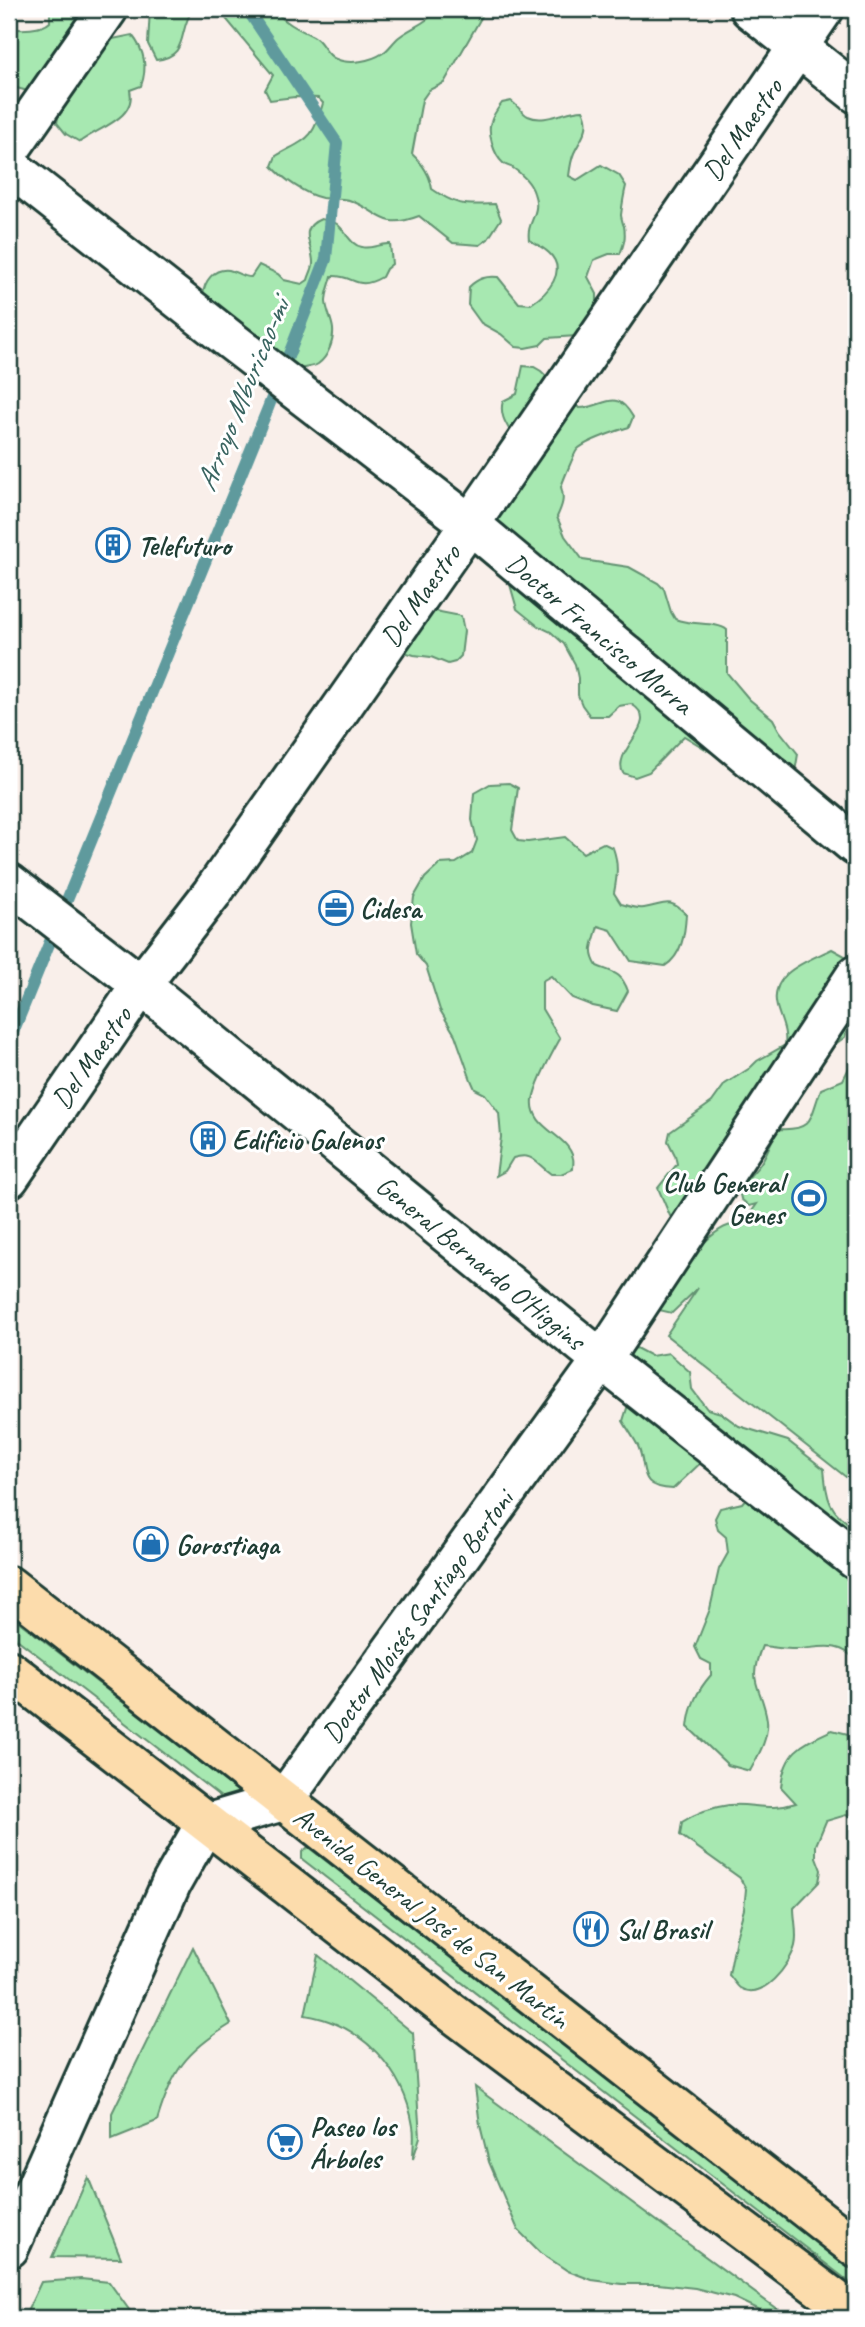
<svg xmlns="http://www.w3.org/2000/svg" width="865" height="2327" viewBox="0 0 865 2327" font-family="Caveat,sans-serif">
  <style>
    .green { fill: #a7e8b1; stroke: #639272; stroke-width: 2 }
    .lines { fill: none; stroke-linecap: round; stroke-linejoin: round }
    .stream { stroke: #5e9a9d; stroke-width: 12 }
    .minor-casing { stroke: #1f3d34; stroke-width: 44 }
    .highway-casing { stroke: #1f3d34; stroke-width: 44 }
    .minor { stroke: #fff; stroke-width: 38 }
    .highway { stroke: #fcdcac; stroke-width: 38 }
    .labels { text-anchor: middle; stroke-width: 6; stroke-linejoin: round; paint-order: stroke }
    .street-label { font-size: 28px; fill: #1f3d34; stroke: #fff }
    .poi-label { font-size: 28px; font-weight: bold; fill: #1f3d34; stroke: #fff; text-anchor: start }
    .water-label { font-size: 30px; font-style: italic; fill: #396460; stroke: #fff }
  </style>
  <rect width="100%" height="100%" fill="#f9efea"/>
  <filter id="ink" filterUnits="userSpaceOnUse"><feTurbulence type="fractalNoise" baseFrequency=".0143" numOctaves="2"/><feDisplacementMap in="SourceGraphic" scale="14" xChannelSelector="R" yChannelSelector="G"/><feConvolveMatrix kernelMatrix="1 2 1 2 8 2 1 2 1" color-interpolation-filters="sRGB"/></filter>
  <g filter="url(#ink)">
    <g class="green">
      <path d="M50 9H84L91 25 113 39 132 35C145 51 148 67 141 86L130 90C137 119 97 128 80 142L66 134 57 123 59 112 24 90 9 86V28C20 30 42 30 50 22Z"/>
      <path d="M150 9H193C177 31 190 56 156 60L148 44Z"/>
      <path d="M218 9H273C284 22 298 29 313 36 323 41 325 55 336 59 350 65 371 61 383 53 389 49 393 42 399 37 412 27 427 23 438 9H486L444 83 429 90 422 100 412 154C423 164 430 174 432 189 458 207 465 205 495 204L501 219 488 239 480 245 453 243 419 216C380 231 381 211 349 200 340 198 330 199 322 198 306 195 282 178 272 166L276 156C307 138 313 141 323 103L318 98 295 97 270 100 265 90 273 75Z"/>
      <path d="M511 101C517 105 522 113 528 116 545 124 566 110 583 110 592 128 582 136 574 153 571 160 570 168 569 176L577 180 601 165 619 175 626 186C624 194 622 207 621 215 621 216 623 225 624 226 626 237 624 244 620 254H609L594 260 588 277 597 294V305L577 336 547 338 540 345 525 348 516 347 501 334 481 323 468 305 469 287C478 278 486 276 498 277L519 303 531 304C548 293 568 271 549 253 543 247 536 244 529 240 526 220 542 215 534 193 531 183 521 173 513 168 509 166 506 166 503 163 494 155 487 133 491 122 493 115 498 108 502 103Z"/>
      <path d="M321 219C326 220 333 221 337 224 346 231 350 245 362 247 372 250 380 243 390 244L392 264 386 269 382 277C356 292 355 275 332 276 330 285 326 292 326 302 327 312 332 320 333 329 334 341 328 357 318 364 312 368 300 367 292 372L203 295C204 282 213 268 229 270 237 272 243 277 251 277L259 265 278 274 284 280 302 284 308 280C309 275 313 269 313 264 314 246 296 229 321 219Z"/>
      <path d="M523 366 534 367 541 371 579 408C605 408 615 386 633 417L629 427C617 431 585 441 577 450 574 454 563 481 561 487 565 499 562 506 557 517L565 536 583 560 629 567 658 583 664 589 671 612 675 619C692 626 716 621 727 630V673L749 699 773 719 779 730 798 754 795 772 743 756H717L684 736 649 772 635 777 623 773C611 749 664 723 631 704L619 706 608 716H590L582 705 578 695V678L575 664 564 644 551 632 538 626 517 609 507 574 485 514 512 434C506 424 499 414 503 401L517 394Z"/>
      <polygon points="430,610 461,616 464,631 461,656 455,662 448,664 431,657 414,655 407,653 403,645"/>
      <path d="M509 783 518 788 512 830 518 841 528 842 565 837 583 853 603 843 613 848C619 864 617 877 614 893L621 904C629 906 636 909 644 908 665 905 668 896 686 914 685 934 682 955 665 966L631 961 611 930 598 926C594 943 587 950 597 966 614 973 621 972 628 991L617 1011 593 1006 572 998 551 976 542 981V1009L560 1039C551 1055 536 1082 533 1100 530 1129 568 1134 573 1158 574 1161 573 1165 573 1169L561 1174H551C535 1163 534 1152 513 1158L505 1171 496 1176 501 1137 499 1113 485 1094 475 1089 471 1080 455 1035 440 1010 426 966 416 954 411 923 414 897 425 878 440 864 456 863 472 853 477 840 472 820 474 793 490 784Z"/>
      <path d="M832 949 856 962 850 1017 845 1037 814 1060 686 1220 670 1216 658 1188 677 1164 675 1155 668 1141 670 1132 712 1102 725 1084 750 1068 757 1061 785 1045C787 1031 781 1021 777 1007 768 973 808 961 832 949Z"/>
      <path d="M856 1054V1485L666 1335 698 1288 672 1313 659 1310 658 1304C673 1282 712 1217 742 1225L757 1204 749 1206 741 1199 739 1190C745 1179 754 1173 760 1164 768 1153 771 1139 779 1129 814 1131 810 1117 821 1089L843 1080Z"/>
      <path d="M636 1348 651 1356 669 1353 690 1372 692 1389 707 1409 721 1413 739 1426 788 1441 824 1469C827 1499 828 1512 856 1528V1661C839 1638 815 1650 791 1649 782 1649 772 1647 762 1646 746 1685 762 1685 767 1720 769 1738 758 1756 750 1771L728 1765 688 1727C690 1706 697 1691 711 1675V1664L701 1659 695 1647 710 1609 719 1569 728 1553 726 1537 718 1530 715 1518 720 1508 742 1503 753 1490 708 1456 673 1489C636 1487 648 1469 638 1446 634 1438 628 1430 623 1421L633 1389 626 1354Z"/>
      <polygon points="9,1614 239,1792 241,1796 230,1804 9,1633"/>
      <path d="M832 1730 856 1736V1820L846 1815 826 1821 816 1845V1857L821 1870 819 1882 794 1908C794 1920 798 1934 795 1946 790 1965 762 2002 740 1988 736 1985 732 1978 729 1975L736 1938 744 1909 746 1889 740 1878 680 1835 682 1822C696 1813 713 1807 729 1805 754 1803 769 1812 796 1803L781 1787C785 1750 802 1744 832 1730Z"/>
      <polygon points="308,1847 856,2269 856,2287 302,1859 302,1852"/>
      <path d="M193 1947 231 2024C185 2052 172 2071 157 2121L112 2139V2113Z"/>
      <path d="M318 1955 413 2033 420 2137 413 2159C413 2148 415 2136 413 2126 404 2070 362 2024 305 2015Z"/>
      <polygon points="475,2087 789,2318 776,2318 734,2298 695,2288 658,2284 622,2284 592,2280 568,2271 541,2253 518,2230 489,2162 480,2125"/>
      <polygon points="88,2177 121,2258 52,2257"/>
      <polygon points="81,2279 109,2282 135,2318 24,2318 41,2282"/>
    </g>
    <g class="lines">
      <polyline class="stream" points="9,1042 268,408 326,259 337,143 247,9"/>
      <g class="minor-casing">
        <g id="minor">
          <polyline points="750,9 856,93"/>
          <polyline points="9,151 108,9"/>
          <polyline points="9,166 229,339 470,524 856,846"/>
          <polyline points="9,883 141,985 602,1360 856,1560"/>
          <polyline points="9,1178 141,985 212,893 470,524 824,9"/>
          <polyline points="9,2248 171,1884 205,1824 283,1801 602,1360 856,975"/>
        </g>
      </g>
      <g class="highway-casing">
        <g id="highway">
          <polyline points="9,1586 856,2248"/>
          <polyline points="9,1670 443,2006 856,2315"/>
        </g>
      </g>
      <use href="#minor" class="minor"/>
      <use href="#highway" class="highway"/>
    </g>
  </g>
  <defs>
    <g id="building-ring" transform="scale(1.75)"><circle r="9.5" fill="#fff" stroke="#1f6fb2" stroke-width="1.5"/><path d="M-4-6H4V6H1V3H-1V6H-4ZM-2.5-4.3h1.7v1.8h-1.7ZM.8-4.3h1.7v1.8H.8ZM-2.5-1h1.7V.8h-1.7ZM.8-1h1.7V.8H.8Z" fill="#1f6fb2"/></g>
    <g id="office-ring" transform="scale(1.75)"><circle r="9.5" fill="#fff" stroke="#1f6fb2" stroke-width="1.5"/><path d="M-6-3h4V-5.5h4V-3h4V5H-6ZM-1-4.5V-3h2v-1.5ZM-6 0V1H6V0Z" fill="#1f6fb2"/></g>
    <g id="stadium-ring" transform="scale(1.75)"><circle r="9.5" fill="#fff" stroke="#1f6fb2" stroke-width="1.5"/><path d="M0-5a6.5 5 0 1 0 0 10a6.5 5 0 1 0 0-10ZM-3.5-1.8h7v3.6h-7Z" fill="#1f6fb2"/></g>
    <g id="shop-ring" transform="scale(1.75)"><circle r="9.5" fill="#fff" stroke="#1f6fb2" stroke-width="1.5"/><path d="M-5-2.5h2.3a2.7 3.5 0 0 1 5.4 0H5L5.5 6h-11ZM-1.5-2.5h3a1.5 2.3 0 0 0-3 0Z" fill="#1f6fb2"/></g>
    <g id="restaurant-ring" transform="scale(1.75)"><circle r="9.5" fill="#fff" stroke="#1f6fb2" stroke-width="1.5"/><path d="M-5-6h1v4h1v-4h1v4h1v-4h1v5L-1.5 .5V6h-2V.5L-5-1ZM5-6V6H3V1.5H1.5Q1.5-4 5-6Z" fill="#1f6fb2"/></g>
    <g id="supermarket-ring" transform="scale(1.75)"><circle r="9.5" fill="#fff" stroke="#1f6fb2" stroke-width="1.5"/><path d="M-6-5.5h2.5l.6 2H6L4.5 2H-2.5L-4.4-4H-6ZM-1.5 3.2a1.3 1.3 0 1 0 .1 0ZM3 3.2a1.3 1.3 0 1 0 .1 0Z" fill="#1f6fb2"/></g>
  </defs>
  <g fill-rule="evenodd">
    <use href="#building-ring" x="113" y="545"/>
    <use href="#office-ring" x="336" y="908"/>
    <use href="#building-ring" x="208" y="1139"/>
    <use href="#stadium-ring" x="809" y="1198"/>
    <use href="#shop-ring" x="151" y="1544"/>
    <use href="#restaurant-ring" x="591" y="1929"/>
    <use href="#supermarket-ring" x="285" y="2142"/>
  </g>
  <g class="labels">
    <g class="street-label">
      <text transform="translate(742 129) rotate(-55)" y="10">Del Maestro</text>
      <text transform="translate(420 595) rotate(-55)" y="10">Del Maestro</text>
      <text transform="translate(600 633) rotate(40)" y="10">Doctor Francisco Morra</text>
      <text transform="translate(91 1057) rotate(-55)" y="10">Del Maestro</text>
      <text transform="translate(481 1262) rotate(39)" y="10">General Bernardo O'Higgins</text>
      <text transform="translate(417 1616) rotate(-54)" y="10">Doctor Moisés Santiago Bertoni</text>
      <text transform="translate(432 1917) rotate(38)" y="10">Avenida General José de San Martín</text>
    </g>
    <g class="poi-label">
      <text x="138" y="555">Telefuturo</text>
      <text x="360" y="918">Cidesa</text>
      <text x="232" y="1149">Edificio Galenos</text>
      <text x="784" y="1192" text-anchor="end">Club General<tspan x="784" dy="32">Genes</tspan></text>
      <text x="176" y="1554">Gorostiaga</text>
      <text x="616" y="1939">Sul Brasil</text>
      <text x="310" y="2136">Paseo los<tspan x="310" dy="32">Árboles</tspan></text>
    </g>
    <g class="water-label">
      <text transform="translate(242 395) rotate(-68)" y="10">Arroyo Mburicao-mi</text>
    </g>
  </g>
  <rect width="865" height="2327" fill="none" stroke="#fff" stroke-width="35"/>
  <rect x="18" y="18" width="830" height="2292" fill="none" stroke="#1f3d34" stroke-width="2.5" filter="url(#ink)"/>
</svg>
